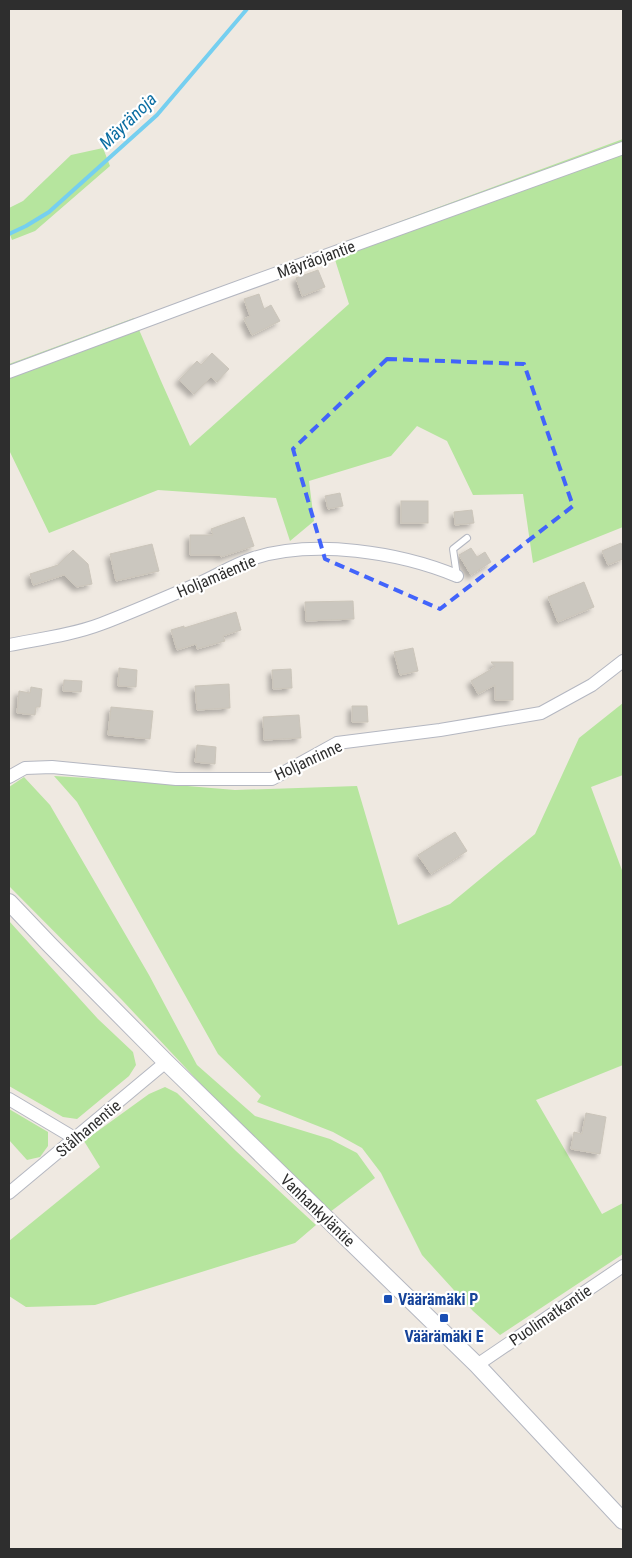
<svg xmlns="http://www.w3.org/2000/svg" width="632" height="1558" viewBox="0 0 632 1558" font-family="'Roboto Condensed',sans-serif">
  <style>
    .green { fill: #b6e59e }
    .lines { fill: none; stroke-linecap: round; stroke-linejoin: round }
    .stream { stroke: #75cff0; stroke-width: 4 }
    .building { fill: #cbc7bf; stroke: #cbc5ba; filter: url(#shadow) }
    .service-casing { stroke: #b4b7c1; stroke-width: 8 }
    .minor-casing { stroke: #b4b7c1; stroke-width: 14 }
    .tertiary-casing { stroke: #b4b7c1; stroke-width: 18 }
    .service { stroke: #fff; stroke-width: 6 }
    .minor { stroke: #fff; stroke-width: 12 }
    .tertiary { stroke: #fff; stroke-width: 16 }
    .marked { fill: none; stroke: #4264fb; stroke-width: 4; stroke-dasharray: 10 6; stroke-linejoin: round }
    .transit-dot { fill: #1a4fb4; stroke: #fff; stroke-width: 2 }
    .labels { text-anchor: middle; stroke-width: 4.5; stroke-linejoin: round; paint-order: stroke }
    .street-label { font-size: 16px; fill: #2e2e2e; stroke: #fff }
    .transit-label { font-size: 16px; font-weight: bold; fill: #164399; stroke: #fff; text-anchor: start }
    .water-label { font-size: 18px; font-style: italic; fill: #0d6fa3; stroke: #fff }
  </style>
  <defs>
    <filter id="shadow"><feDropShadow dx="-4" dy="4" stdDeviation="2.5" flood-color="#0004"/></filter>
  </defs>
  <rect width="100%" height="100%" fill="#efe9e1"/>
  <g class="green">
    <polygon points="623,139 623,527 533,563 523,494 473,495 447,441 417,426 391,456 309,481 314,521 290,541 276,498 158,490 49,533 9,450 9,364 134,318 161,381 190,446 349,304 331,247"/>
    <polygon points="103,148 110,166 35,231 12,240 9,232 9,208 23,201 71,155"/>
    <polygon points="623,703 623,775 591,787 623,873 623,1065 536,1100 602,1214 623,1203 623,1254 500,1335 473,1311 422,1255 381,1173 362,1148 333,1132 257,1102 261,1096 218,1054 77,802 54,776 104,779 235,790 357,786 398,925 450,904 535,834 579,738"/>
    <polygon points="24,777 50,805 149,975 197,1065 255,1116 330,1139 357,1153 375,1178 330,1212 259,1146 122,1000 9,886 9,787"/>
    <polygon points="9,921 98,1019 133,1052 136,1065 129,1076 77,1119 63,1117 9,1086"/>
    <polygon points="165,1087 177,1093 236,1151 316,1225 295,1243 95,1305 26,1307 9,1296 9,1241 100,1167 84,1141 149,1094"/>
    <polygon points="9,1109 48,1132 48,1146 40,1157 27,1160 9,1140"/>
  </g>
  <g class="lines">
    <polyline class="stream" points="9,234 26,226 49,212 157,115 247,9"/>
  </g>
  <g class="building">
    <polygon points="318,270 325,287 302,296 296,278"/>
    <polygon points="259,294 264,309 271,305 280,321 252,335 244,319 250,316 244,299"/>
    <polygon points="212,353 229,369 217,382 211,377 194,394 179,380 197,361 201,365"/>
    <polygon points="340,493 343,506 328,509 325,496"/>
    <rect x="401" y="501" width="27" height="22"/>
    <polygon points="472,510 474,523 455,525 454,512"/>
    <polygon points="244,517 254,546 221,557 220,555 190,555 190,535 213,535 211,529"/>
    <polygon points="621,543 623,549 623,559 608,565 602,551"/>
    <polygon points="152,544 159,571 116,581 110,554"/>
    <polygon points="471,548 477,557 485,552 491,562 471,575 459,555"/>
    <polygon points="73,550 88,564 92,584 77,587 64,575 33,585 30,574 58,565"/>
    <polygon points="584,582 594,607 558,622 548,597"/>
    <polygon points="353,601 354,619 306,621 305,602"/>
    <polygon points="236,612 241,630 223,636 225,641 197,649 196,644 177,650 171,630 184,626 184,628"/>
    <polygon points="413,648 418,671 400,675 394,652"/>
    <polygon points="491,662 513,662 513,700 495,700 495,685 478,694 471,681 495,667"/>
    <polygon points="119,668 137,670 136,687 118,686"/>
    <polygon points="291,669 292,688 273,689 272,670"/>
    <polygon points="64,680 82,681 81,692 63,691"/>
    <polygon points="229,684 230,708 197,710 195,686"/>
    <polygon points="31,687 42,689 40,707 36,707 35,715 17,713 19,691 30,693"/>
    <polygon points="352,706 367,706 368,722 352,722"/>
    <polygon points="111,707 153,711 150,739 108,735"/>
    <polygon points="299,715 301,738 264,740 263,717"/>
    <polygon points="197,745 216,747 215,764 195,762"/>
    <polygon points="455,832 467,851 431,874 418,855"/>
    <polygon points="586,1113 606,1117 600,1154 571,1149 574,1132 582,1134"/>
  </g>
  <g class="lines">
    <g class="service-casing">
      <polyline id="service" points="457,576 453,549 467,538"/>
    </g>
    <g class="minor-casing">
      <g id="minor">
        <polyline points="9,372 200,301 623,148"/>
        <path d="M9 645C39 639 72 635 101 624 135 611 169 596 202 582 219 574 236 564 254 558 314 539 399 552 457 576"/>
        <polyline points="9,777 25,768 52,767 176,779 272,779 337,743 440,730 541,713 592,685 623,661"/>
        <polyline points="9,1099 76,1139"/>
        <polyline points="9,1193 166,1062"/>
        <polyline points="477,1365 623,1266"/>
      </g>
    </g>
    <g class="tertiary-casing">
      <polyline id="tertiary" points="9,902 49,944 166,1062 477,1365 623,1521"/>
    </g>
    <use href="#service" class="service"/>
    <use href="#minor" class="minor"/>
    <use href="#tertiary" class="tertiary"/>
  </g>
  <path class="marked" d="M387 359 524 364 573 506 440 609 325 559 293 449Z"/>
  <g class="transit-dot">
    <rect x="383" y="1294" width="10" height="10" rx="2.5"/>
    <rect x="439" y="1313" width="10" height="10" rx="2.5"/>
  </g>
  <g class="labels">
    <g class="street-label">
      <text transform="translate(316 259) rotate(-20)" y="6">Mäyräojantie</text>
      <text transform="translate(216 576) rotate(-23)" y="6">Holjamäentie</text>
      <text transform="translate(308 760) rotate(-25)" y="6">Holjanrinne</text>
      <text transform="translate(88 1128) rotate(-40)" y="6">Stålhanentie</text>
      <text transform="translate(318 1210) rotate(44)" y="6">Vanhankyläntie</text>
      <text transform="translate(550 1315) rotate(-34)" y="6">Puolimatkantie</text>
    </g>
    <g class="transit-label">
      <text x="398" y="1305">Väärämäki P</text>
      <text x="444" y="1342" text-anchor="middle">Väärämäki E</text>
    </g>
    <g class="water-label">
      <text transform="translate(128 121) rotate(-44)" y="6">Mäyränoja</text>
    </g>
  </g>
  <rect width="632" height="1558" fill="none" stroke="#2e2e2e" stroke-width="20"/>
</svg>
